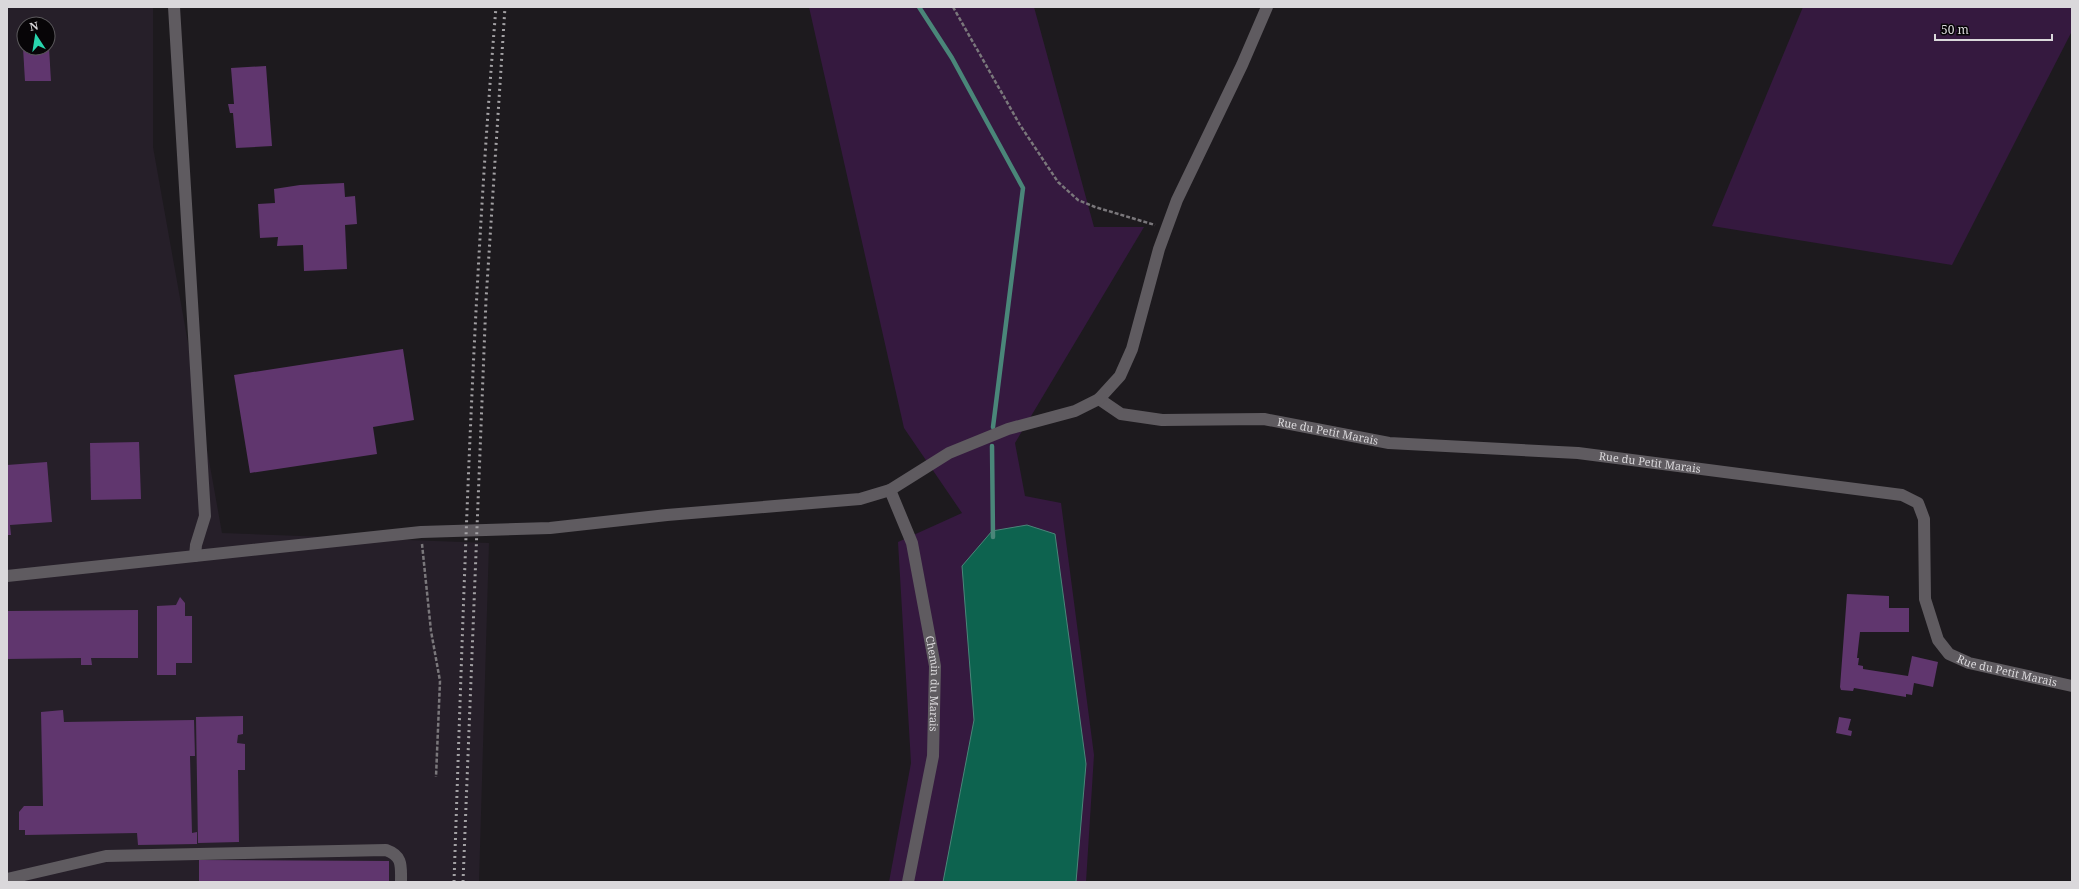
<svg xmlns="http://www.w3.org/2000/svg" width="2079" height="889" viewBox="0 0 2079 889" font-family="'Noto Serif',serif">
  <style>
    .built { fill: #261f29; fill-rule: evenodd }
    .green { fill: #35193f }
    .water { fill: #0d634f; stroke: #4a8679 }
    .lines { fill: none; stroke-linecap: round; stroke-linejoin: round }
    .stream { stroke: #4a8679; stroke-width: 4.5 }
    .building { fill: #60366e }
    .path { stroke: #7a777b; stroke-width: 2.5; stroke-dasharray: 4 2; stroke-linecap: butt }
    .minor { stroke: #5f5b60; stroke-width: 12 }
    .rail { stroke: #a3a1a4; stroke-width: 3; stroke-dasharray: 2 4; stroke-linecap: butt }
    .labels { text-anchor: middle; stroke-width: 3; stroke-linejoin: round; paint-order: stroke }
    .street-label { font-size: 11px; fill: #dad8db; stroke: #070507 }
  </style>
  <rect width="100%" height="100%" fill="#1d1a1e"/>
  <path class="built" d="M7 7H153V147L222 533 489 543 479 882H7ZM24 24H48V48H24Z"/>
  <g class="green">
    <polygon points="809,7 1034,7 1094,227 1144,227 1015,443 1025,496 1061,503 1094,755 1086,882 889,882 911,763 898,542 962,513 904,428"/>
    <polygon points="1803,7 2072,7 2072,31 1952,265 1712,226"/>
  </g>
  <polygon class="water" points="1027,525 1055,534 1086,764 1076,882 943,882 974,720 962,566 992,531"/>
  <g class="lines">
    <g class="stream">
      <polyline points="919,7 952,58 1023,188 993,427"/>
      <polyline points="992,446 993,537"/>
    </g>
  </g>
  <g class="building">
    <polygon points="23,48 49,48 51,81 25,81"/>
    <polygon points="266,66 272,146 236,148 233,113 230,113 228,104 234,104 231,68"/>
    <polygon points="344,183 345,197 355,196 357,224 345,225 347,269 304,271 303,245 277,246 278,237 260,238 258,204 275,203 274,189 300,185"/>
    <polygon points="403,349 414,420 373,427 377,454 250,473 234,375"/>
    <polygon points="139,442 141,499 91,500 90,443"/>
    <polygon points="47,462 52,522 10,525 11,535 7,535 7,465"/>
    <polygon points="1847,594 1889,596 1889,608 1909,608 1909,632 1860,632 1857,658 1859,658 1858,665 1863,666 1863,669 1908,676 1912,656 1938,662 1933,687 1914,683 1912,695 1906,694 1906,697 1854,688 1853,691 1841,690 1840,687"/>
    <polygon points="180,597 185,603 185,616 192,616 192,663 176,663 176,675 157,675 157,606 176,605"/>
    <polygon points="138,610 138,658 91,658 92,665 81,665 81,658 7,659 7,611"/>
    <polygon points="63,710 64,722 194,720 195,756 190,756 192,833 197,832 197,844 138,845 137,833 25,835 25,830 19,830 19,812 24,806 43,806 41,712"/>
    <polygon points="243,716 243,734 238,735 237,743 245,744 245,770 238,770 239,842 198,843 196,717"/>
    <polygon points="1839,717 1851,719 1848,730 1852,731 1851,736 1836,733"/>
    <polygon points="199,860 389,861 389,882 199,882"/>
  </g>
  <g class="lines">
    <g class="path">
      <polyline points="953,7 1020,125 1058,182 1078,200 1095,207 1155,225"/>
      <polyline points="422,544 431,631 440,681 436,777"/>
    </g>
    <g class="minor">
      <polyline points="174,7 205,516 196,545 195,556"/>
      <path id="s1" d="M1099 399 1121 414 1162 420 1264 419 1389 443 1578 453 1902 495 1918 503 1924 519 1925 599 1938 640 1949 654 1969 663 2072 686"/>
      <path id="s2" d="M890 490 912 543 935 666 933 756 908 882"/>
      <polyline points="7,576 421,532 550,528 667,515 860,499 890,490 949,453 1008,429 1075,411 1099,399 1120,376 1132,349 1159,249 1177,200 1242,65 1267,7"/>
      <path d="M7 879 106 856 386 850C403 856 401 866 401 882"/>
    </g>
    <g class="rail">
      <path d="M454 882C464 590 472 298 496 7"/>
      <polyline points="463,882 486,300 505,7"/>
    </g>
  </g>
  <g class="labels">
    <g class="street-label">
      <text dy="4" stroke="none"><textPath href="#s1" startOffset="235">Rue du Petit Marais</textPath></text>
      <text dy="4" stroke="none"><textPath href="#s1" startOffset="559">Rue du Petit Marais</textPath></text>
      <text dy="4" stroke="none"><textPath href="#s1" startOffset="1050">Rue du Petit Marais</textPath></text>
      <text dy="4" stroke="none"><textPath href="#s2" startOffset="200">Chemin du Marais</textPath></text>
    </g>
  </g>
  <rect width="2079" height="889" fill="none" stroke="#dad8db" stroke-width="16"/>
  <g transform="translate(36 36) rotate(348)"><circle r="19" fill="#070507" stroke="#5b595c"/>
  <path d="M0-3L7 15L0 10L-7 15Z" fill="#28d5ad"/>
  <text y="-6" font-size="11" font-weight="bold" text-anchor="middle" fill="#dad8db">N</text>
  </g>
  <path d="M1935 34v6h117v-6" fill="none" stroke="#dad8db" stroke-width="2"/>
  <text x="1941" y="34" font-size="12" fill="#dad8db" stroke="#070507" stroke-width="3" paint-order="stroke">50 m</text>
</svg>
